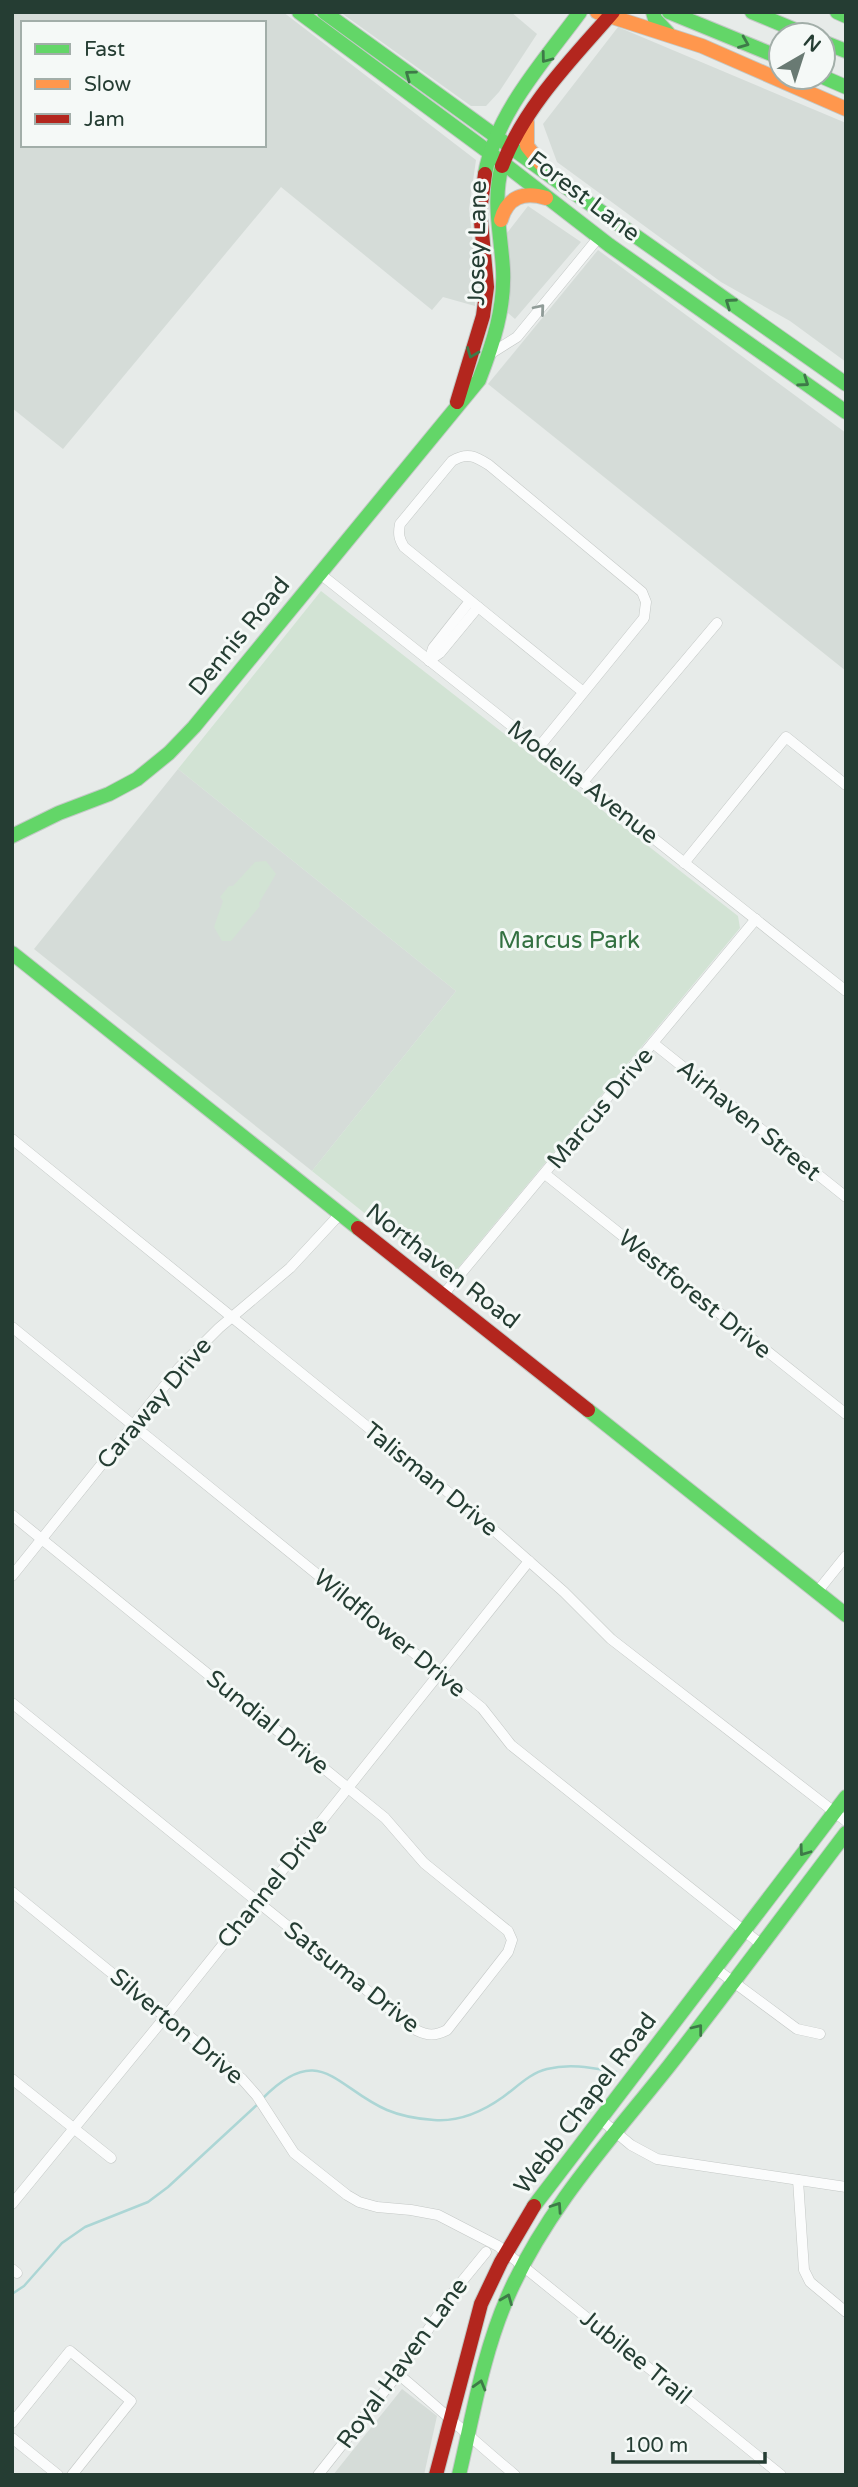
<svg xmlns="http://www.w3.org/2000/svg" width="858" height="2487" viewBox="0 0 858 2487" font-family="'Varela Round',sans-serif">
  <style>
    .built { fill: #d5dcd8; fill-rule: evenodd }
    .green { fill: #d2e3d4 }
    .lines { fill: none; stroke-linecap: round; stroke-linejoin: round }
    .stream { stroke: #acd6d5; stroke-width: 2.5 }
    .street-casing { stroke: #c4c8c6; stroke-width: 11 }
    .fast-casing { stroke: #c3c9c6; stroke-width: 16 }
    .slow-casing { stroke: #c3c9c6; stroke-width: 16 }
    .jam-casing { stroke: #c3c9c6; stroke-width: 16 }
    .street { stroke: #fbfcfc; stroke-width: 10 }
    .fast { stroke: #63d668; stroke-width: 14 }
    .slow { stroke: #ff974d; stroke-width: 14 }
    .jam { stroke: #b3261e; stroke-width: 14 }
    .oneway { stroke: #3e7a48 }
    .oneway2 { stroke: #909c98 }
    .labels { text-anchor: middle; stroke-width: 6; stroke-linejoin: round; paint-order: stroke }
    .street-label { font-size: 24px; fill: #253d33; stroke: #f5f9f7 }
    .park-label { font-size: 24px; fill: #337141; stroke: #f5f9f7 }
  </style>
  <rect width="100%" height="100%" fill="#e7ebe9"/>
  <g class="built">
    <path d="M12 12H283L476 160 469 209 473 244 475 306 443 297 432 310 281 187 63 449 12 408ZM23 23H264V145H23Z"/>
    <polygon points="340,12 511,12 537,34 499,92 486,106 471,106"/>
    <polygon points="618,27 846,123 846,362 790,321 721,282 557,162 543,124"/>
    <polygon points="528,206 581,242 515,319 508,313 510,271 507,233"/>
    <polygon points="598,250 846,433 846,671 488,384"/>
    <polygon points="178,769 456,991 312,1171 34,949"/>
    <polygon points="402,2389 437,2416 424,2475 333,2475"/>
  </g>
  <g class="green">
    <polygon points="321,591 738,916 740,928 448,1280 312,1171 456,991 178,769"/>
    <polygon points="266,861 276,874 259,903 260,906 231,941 222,941 214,927 223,901 220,897 229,886 233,886 255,862"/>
  </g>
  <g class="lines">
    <g class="stream">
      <path d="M263 2098C320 2040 336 2088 387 2110 401 2116 419 2119 434 2120 459 2122 482 2112 503 2097 517 2087 530 2073 547 2069 571 2063 593 2068 616 2072"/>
      <polyline points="12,2294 24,2286 62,2243 85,2227 148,2202 168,2187 259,2103"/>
    </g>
    <g class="street-casing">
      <g id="street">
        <polyline points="490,354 517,337 599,237"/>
        <polyline points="319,573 846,991"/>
        <polyline points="430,660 440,653 478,607"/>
        <polyline points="429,661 433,648 470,601"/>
        <path d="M539 747 644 618 646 602 642 592 489 465C475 456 467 452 452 461L400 524C398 534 399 539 404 547L582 691"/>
        <polyline points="583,782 717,623"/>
        <polyline points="684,863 786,737 846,785"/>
        <polyline points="653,1043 846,1197"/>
        <polyline points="12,1139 480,1518 564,1592 611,1639 846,1821"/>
        <polyline points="545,1174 846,1414"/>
        <polyline points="443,1295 756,919"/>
        <polyline points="12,1327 482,1708 511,1745 762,1945"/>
        <path d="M12 1515 385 1818 424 1863 508 1931 512 1940 508 1952 447 2030C435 2036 428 2036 416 2030L12 1703"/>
        <polyline points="12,1576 179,1368 219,1328 290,1268 340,1214"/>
        <polyline points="817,1592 846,1556"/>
        <polyline points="12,1892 242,2079 257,2096 294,2153 347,2195 359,2202 377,2207 411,2210 438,2215 498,2246 781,2475"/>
        <polyline points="716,1969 797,2029 820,2034"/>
        <polyline points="12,2079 111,2158"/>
        <polyline points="600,2119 631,2145 657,2159 846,2187"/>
        <polyline points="798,2180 804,2270 810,2282 846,2312"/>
        <polyline points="12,2204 166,2016 529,1561"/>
        <polyline points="12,2269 17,2273"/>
        <path d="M398 2374C438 2407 475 2442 515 2475"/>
        <polyline points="12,2423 70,2351 131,2401 72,2475"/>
        <polyline points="12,2438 58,2475"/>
        <polyline points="318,2475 398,2374 455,2290 486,2252"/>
      </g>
    </g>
    <g class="fast-casing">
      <g id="fast">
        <polyline points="299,12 490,153 609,245 846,412"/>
        <polyline points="324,12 556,180 846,384"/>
        <polyline points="653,12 655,19 668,33"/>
        <polyline points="669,12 781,58"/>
        <polyline points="752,12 807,35"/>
        <polyline points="837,12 846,16"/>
        <polyline points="823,42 846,51"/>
        <polyline points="823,77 846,87"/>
        <path d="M485 174C496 113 544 61 580 12"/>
        <path d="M12 836 59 813 109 794 137 779 169 753 194 727 479 380C493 344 505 308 503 269 501 235 492 200 502 166"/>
        <polyline points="12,953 358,1228"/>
        <polyline points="588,1410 846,1615"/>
        <polyline points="534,2206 846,1797"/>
        <path d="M459 2475C473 2415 483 2353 508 2296 546 2209 611 2139 669 2066 729 1989 787 1911 846 1833"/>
      </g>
    </g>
    <g class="slow-casing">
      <g id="slow">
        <polyline points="597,12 702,46 846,109"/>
        <polyline points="527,122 527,146 541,164"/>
        <path d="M501 220C507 197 524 191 546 198"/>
      </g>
    </g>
    <g class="jam-casing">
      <g id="jam">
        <path d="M502 166C524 107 572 59 613 12"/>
        <polyline points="457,402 483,316 487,287 480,211 485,174"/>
        <polyline points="358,1228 588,1410"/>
        <polyline points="436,2475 481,2304 501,2262 534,2206"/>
      </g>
    </g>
    <use href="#street" class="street"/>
    <use href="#fast" class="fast"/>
    <use href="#slow" class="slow"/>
    <use href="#jam" class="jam"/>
  </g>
  <defs><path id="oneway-chevron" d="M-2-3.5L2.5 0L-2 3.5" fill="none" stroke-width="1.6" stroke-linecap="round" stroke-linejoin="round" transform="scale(1.75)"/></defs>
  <g class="oneway">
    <use href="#oneway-chevron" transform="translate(744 43) rotate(22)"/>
    <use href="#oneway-chevron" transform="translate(546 58) rotate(127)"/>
    <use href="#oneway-chevron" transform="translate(410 75) rotate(-144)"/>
    <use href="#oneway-chevron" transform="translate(730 303) rotate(-145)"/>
    <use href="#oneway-chevron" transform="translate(472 353) rotate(111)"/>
    <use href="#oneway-chevron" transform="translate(804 382) rotate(35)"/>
    <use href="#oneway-chevron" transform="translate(804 1851) rotate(126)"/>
    <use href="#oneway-chevron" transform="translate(698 2029) rotate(-52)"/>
    <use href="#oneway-chevron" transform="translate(557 2207) rotate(-56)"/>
    <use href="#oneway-chevron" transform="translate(507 2299) rotate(-68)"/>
    <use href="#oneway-chevron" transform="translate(480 2385) rotate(-74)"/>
  </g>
  <use class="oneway2" href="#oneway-chevron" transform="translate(540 309) rotate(-50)"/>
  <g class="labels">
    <g class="street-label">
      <text transform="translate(584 196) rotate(37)" y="8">Forest Lane</text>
      <text transform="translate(477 243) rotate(-89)" y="8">Josey Lane</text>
      <text transform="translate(239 636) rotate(-51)" y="8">Dennis Road</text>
      <text transform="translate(583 782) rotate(38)" y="8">Modella Avenue</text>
      <text transform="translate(600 1108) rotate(-50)" y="8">Marcus Drive</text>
      <text transform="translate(749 1120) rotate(39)" y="8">Airhaven Street</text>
      <text transform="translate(443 1266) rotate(38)" y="8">Northaven Road</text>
      <text transform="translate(695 1294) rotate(39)" y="8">Westforest Drive</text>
      <text transform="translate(154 1403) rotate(-50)" y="8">Caraway Drive</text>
      <text transform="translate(431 1479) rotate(39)" y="8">Talisman Drive</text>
      <text transform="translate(390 1633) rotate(39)" y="8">Wildflower Drive</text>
      <text transform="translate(268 1722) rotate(39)" y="8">Sundial Drive</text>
      <text transform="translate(272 1883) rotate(-51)" y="8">Channel Drive</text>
      <text transform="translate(352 1977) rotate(38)" y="8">Satsuma Drive</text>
      <text transform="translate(177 2026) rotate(40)" y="8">Silverton Drive</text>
      <text transform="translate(585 2103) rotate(-53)" y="8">Webb Chapel Road</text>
      <text transform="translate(636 2357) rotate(39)" y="8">Jubilee Trail</text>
      <text transform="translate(402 2363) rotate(-54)" y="8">Royal Haven Lane</text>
    </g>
    <g class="park-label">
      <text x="569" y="948">Marcus Park</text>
    </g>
  </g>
  <rect width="858" height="2487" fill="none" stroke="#253d33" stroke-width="28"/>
  <rect x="21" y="21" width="245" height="126" fill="#f5f9f7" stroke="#a2aea9" stroke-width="2"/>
  <rect x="35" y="44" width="35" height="10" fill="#63d668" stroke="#a2aea9" stroke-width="2"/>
  <text x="84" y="56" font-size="21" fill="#253d33">Fast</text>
  <rect x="35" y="79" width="35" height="10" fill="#ff974d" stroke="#a2aea9" stroke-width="2"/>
  <text x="84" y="91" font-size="21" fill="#253d33">Slow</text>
  <rect x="35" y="114" width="35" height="10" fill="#b3261e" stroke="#a2aea9" stroke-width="2"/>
  <text x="84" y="126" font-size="21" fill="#253d33">Jam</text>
  <g transform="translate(802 56) rotate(39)"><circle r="33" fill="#f5f9f7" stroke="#a2aea9" stroke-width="2"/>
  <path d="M0-5L12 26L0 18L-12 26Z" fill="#697a73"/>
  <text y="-10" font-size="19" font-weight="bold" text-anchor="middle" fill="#253d33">N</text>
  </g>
  <path d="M613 2452v10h152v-10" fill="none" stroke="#253d33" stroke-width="3.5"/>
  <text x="624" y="2452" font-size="21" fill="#253d33" stroke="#f5f9f7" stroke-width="5" paint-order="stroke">100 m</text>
</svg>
